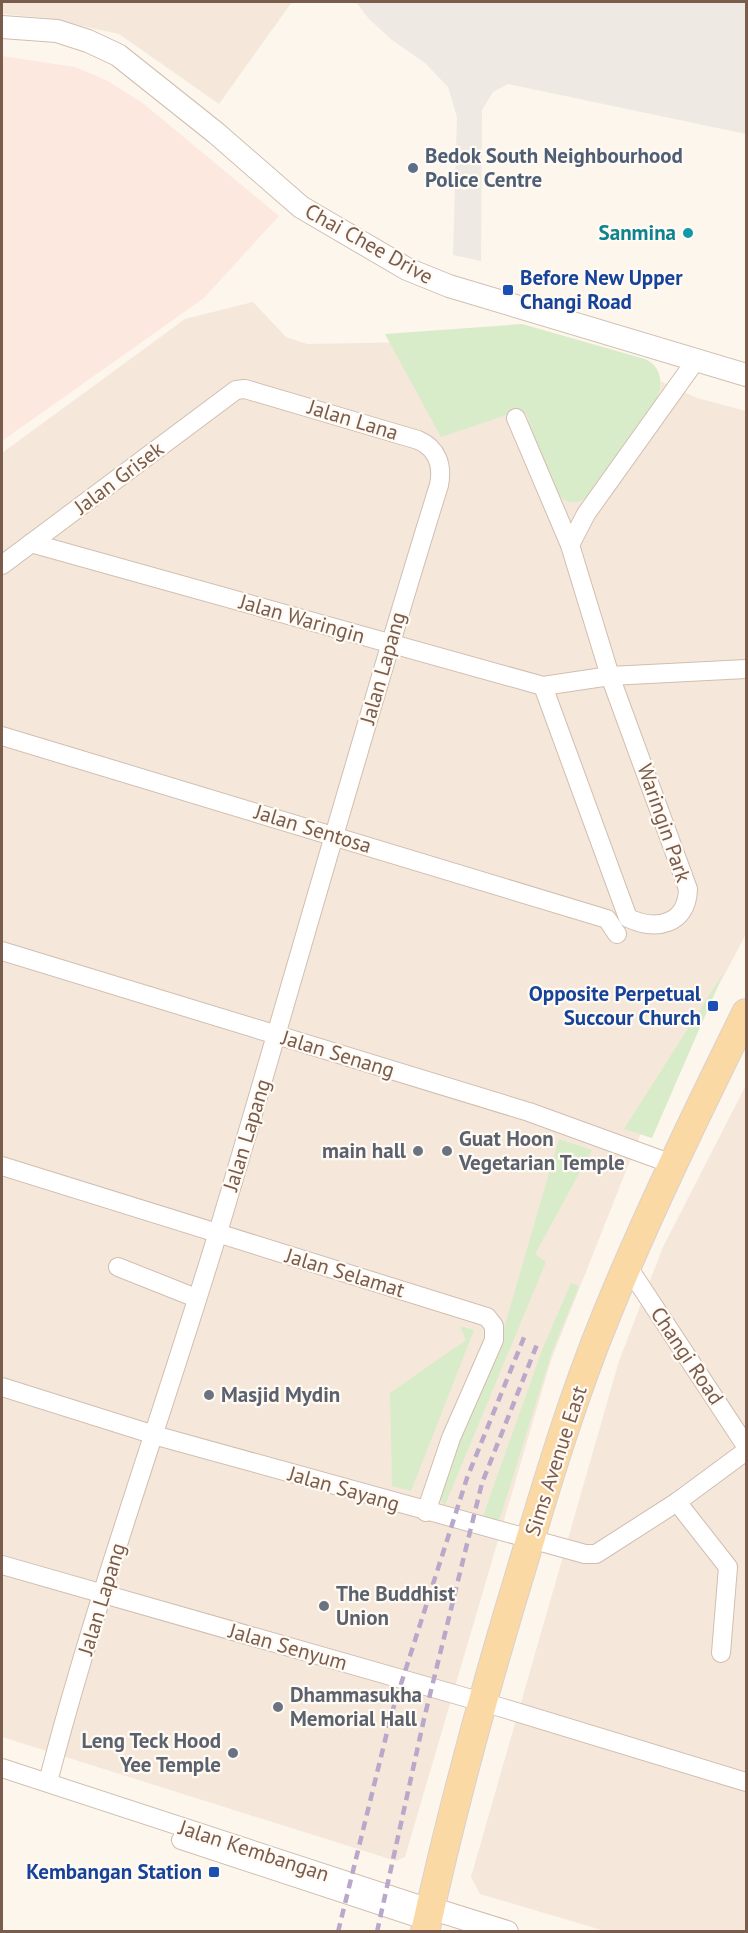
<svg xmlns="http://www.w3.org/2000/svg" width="748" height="1933" viewBox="0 0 748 1933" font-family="'PT Sans',sans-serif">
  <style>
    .residential { fill: #f5e8da }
    .commercial { fill: #fde8e0 }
    .industrial { fill: #efe9e4 }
    .green { fill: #d8ecc9 }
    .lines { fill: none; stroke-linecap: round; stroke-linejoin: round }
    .minor-casing { stroke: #d1beb0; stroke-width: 20 }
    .tertiary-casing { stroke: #d1beb0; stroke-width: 24 }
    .primary-casing { stroke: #dad1cd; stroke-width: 30 }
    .minor { stroke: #fff; stroke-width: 18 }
    .tertiary { stroke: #fff; stroke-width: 22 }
    .primary { stroke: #fbd9a5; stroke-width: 28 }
    .rail { stroke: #b9a8c9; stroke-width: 4.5; stroke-dasharray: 9 6; stroke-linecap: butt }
    .service-dot { fill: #5c6f8a; stroke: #fffaf3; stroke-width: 2 }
    .culture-dot { fill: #0f9aa8; stroke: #fffaf3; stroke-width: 2 }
    .transit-dot { fill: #1a4fb4; stroke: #fffaf3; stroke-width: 2 }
    .worship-dot { fill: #6b7280; stroke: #fffaf3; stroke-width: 2 }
    .labels { text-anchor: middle; stroke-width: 4.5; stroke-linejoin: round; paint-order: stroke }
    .service-label { font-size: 21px; font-weight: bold; fill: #4e5e75; stroke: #fffaf3; text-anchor: start }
    .culture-label { font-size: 21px; font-weight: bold; fill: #0d838f; stroke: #fffaf3; text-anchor: end }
    .street-label { font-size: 21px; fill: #7a5c4d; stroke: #fffaf3 }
    .transit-label { font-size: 21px; font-weight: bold; fill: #164399; stroke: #fffaf3; text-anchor: end }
    .worship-label { font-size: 21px; font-weight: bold; fill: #5b616d; stroke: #fffaf3; text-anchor: start }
  </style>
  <rect width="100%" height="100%" fill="#fdf6ec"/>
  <g class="residential">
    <polygon points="2,2 292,2 219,104 119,34 45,18 2,14"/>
    <polygon points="253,302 286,337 307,344 473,341 608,357 697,398 746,411 746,934 643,1128 551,1360 405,1857 396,1861 2,1737 2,453 185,319"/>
    <polygon points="746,1085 746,1931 605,1931 480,1894 471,1877 619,1361 663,1247"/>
  </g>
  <polygon class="commercial" points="2,56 75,67 108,81 144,104 279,216 204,298 2,441"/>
  <polygon class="industrial" points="356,2 746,2 746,134 508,84 493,92 482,110 481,261 453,255 457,117 448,87 425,63 392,40 369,19"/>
  <g class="green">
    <path d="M522 324 645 359C663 367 663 385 656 401L585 499C578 503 570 504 563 499 552 491 533 431 527 415L521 410 441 437 385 334Z"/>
    <polygon points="724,972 652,1138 624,1129"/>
    <polygon points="559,1139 592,1150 535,1254 546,1262 445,1505 437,1498 456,1437 504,1328"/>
    <polygon points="571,1283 579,1286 552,1352 500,1518 497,1521 483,1516 542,1350"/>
    <polygon points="460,1326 474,1330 411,1491 392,1486 390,1393 466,1340"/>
  </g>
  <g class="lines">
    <g class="minor-casing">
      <g id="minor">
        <path d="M516 418 570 545 610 676 688 889C687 925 656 931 628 918L543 686"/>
        <polyline points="31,543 543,686 610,676 746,669"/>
        <polyline points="570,545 586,514 696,360"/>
        <path d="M2 565 236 390 245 389 418 440C437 448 443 465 439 485 362 732 293 981 219 1229 163 1414 96 1596 48 1782"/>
        <polyline points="2,736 607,919 617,934"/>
        <polyline points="2,951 529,1112 672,1164"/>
        <polyline points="2,1166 487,1317 494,1326 494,1340 451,1438 426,1512"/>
        <polyline points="118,1267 196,1298"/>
        <polyline points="628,1267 746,1446"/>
        <polyline points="2,1387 161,1437 585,1554 596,1554 677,1502 746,1451"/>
        <polyline points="677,1502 728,1567 721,1653"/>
        <polyline points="2,1565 503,1708 746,1782"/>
        <polyline points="2,1768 430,1908"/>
        <polyline points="181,1840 427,1921"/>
      </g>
    </g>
    <g class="tertiary-casing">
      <g id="tertiary">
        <polyline points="2,27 57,31 88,41 118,55 216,133 301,207 407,269 449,286 746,375"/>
        <polyline points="430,1908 507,1932"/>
      </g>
    </g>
    <g class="primary-casing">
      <path id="primary" d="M425 1932C453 1805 487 1681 525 1557 549 1476 574 1394 606 1316 648 1213 697 1113 746 1013"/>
    </g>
    <use href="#minor" class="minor"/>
    <use href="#tertiary" class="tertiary"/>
    <use href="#primary" class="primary"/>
    <g class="rail">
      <polyline points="338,1932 392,1712 467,1478 525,1335"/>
      <polyline points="377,1932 424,1719 482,1483 538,1342"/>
    </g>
  </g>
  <circle class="service-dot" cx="413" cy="168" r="6"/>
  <circle class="culture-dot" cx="688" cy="233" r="6"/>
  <g class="transit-dot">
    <rect x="502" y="284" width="12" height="12" rx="3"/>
    <rect x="707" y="1000" width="12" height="12" rx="3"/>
    <rect x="208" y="1866" width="12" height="12" rx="3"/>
  </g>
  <g class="worship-dot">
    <circle cx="418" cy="1151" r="6"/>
    <circle cx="447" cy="1151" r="6"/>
    <circle cx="209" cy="1395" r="6"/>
    <circle cx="324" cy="1606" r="6"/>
    <circle cx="278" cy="1707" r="6"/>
    <circle cx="233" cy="1753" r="6"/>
  </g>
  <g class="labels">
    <g class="service-label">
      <text x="425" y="163">Bedok South Neighbourhood<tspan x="425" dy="24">Police Centre</tspan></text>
    </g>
    <g class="culture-label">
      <text x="676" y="240">Sanmina</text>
    </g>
    <g class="street-label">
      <text transform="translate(369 244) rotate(29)" y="7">Chai Chee Drive</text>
      <text transform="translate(353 420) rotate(17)" y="7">Jalan Lana</text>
      <text transform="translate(119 478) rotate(-37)" y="7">Jalan Grisek</text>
      <text transform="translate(302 619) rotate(16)" y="7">Jalan Waringin</text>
      <text transform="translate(383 668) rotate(-74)" y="7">Jalan Lapang</text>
      <text transform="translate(664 823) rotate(71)" y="7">Waringin Park</text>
      <text transform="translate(313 829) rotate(17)" y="7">Jalan Sentosa</text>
      <text transform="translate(338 1054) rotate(17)" y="7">Jalan Senang</text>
      <text transform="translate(247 1135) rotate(-73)" y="7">Jalan Lapang</text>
      <text transform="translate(345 1273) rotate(17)" y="7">Jalan Selamat</text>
      <text transform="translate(687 1356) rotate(56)" y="7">Changi Road</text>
      <text transform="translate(556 1461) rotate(-72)" y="7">Sims Avenue East</text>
      <text transform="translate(344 1489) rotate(16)" y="7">Jalan Sayang</text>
      <text transform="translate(102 1599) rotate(-73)" y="7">Jalan Lapang</text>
      <text transform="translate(288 1647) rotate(16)" y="7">Jalan Senyum</text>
      <text transform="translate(254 1851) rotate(18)" y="7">Jalan Kembangan</text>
    </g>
    <g class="transit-label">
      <text x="520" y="285" text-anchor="start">Before New Upper<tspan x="520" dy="24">Changi Road</tspan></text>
      <text x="701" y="1001">Opposite Perpetual<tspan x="701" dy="24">Succour Church</tspan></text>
      <text x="202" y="1879">Kembangan Station</text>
    </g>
    <g class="worship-label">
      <text x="459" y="1146">Guat Hoon<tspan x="459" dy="24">Vegetarian Temple</tspan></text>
      <text x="406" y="1158" text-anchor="end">main hall</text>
      <text x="221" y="1402">Masjid Mydin</text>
      <text x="336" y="1601">The Buddhist<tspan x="336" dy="24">Union</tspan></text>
      <text x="290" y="1702">Dhammasukha<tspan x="290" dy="24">Memorial Hall</tspan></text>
      <text x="221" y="1748" text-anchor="end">Leng Teck Hood<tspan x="221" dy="24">Yee Temple</tspan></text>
    </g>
  </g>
  <rect width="748" height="1933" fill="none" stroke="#7a5c4d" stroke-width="6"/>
</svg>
